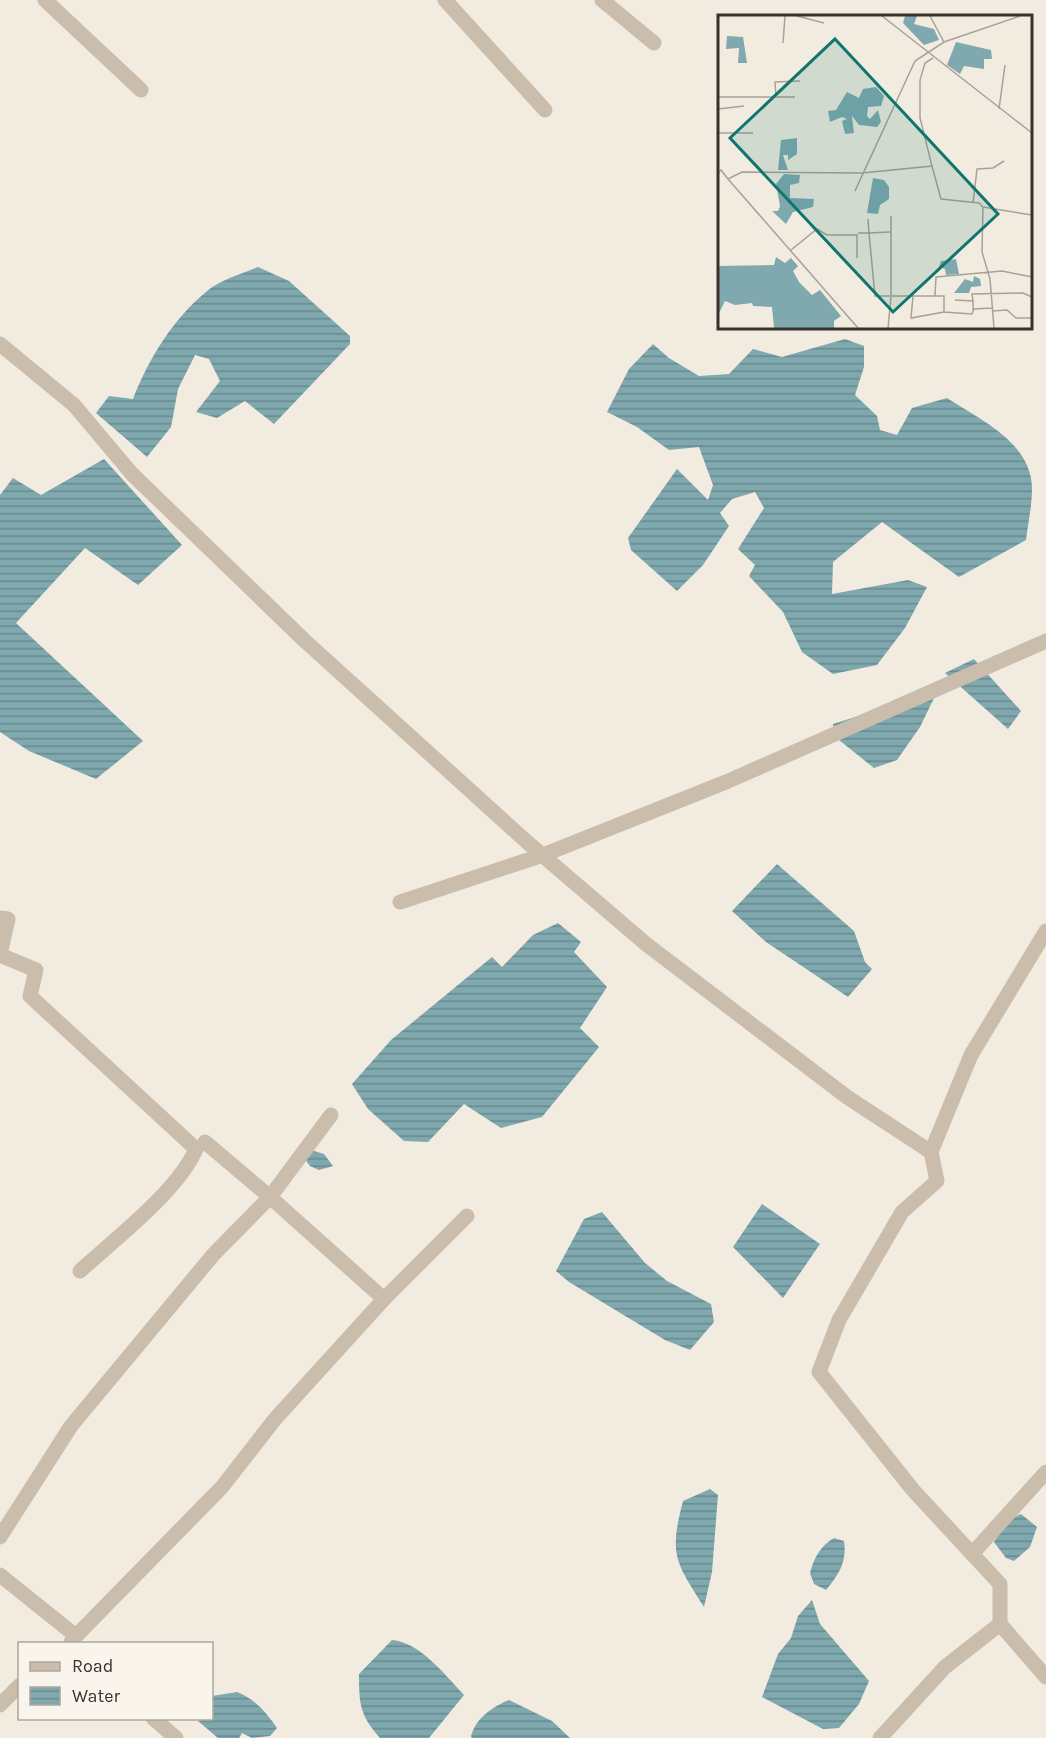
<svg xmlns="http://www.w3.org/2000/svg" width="1046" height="1738" viewBox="0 0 1046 1738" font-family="Karla,sans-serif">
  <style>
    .water { fill: url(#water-rules) }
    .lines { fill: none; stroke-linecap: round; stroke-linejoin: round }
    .street { stroke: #cbbdac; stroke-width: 15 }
    .inset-road { fill: none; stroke: #a8a198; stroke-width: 1.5 }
    .view { fill: #0f766e; fill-opacity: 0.15; stroke: #0f766e; stroke-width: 3 }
    .inset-edge { fill: none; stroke: #39312b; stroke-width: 3 }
  </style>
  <defs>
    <pattern id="water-rules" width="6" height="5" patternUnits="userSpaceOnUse" patternTransform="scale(1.5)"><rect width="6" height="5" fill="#7fa8af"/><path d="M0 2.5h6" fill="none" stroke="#69898f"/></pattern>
  </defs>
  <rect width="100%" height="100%" fill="#f2ece0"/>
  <g class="water">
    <path d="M258 267 289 281 350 336V344L274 424 245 401 217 418 196 412 220 381 209 359 195 355 178 389 171 427 147 457 96 413 109 396 133 399C149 358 173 319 207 291 220 280 242 274 258 267Z"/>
    <path d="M845 339 864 346V367L855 395 877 416 880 430 897 435 912 408 947 398C981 420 1032 443 1032 489 1032 506 1028 523 1026 540L959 577 882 522 833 562 832 594 908 580 927 587 905 628 877 665 833 674 802 652 783 612 749 576 755 565 738 549 764 508 755 492 732 499 720 513 729 526 703 565 677 591 631 550 628 538 677 469 708 500 713 485 699 447 669 450 637 427 607 412 629 369 653 344 669 358 699 376 729 374 753 349 782 357Z"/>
    <polygon points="104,459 182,545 138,585 85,548 16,623 143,741 96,779 29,751 0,732 0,495 13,478 41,495"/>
    <polygon points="974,659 1021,711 1008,729 945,673"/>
    <polygon points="934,698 920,727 897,760 874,768 834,736 833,724 874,711"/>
    <polygon points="777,864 854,931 865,962 872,969 848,997 766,942 732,911"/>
    <polygon points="558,923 581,942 574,952 607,987 580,1028 599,1047 542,1117 501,1128 464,1104 428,1142 404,1141 368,1109 352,1084 391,1040 492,957 502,967 533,935"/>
    <polygon points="314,1151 324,1154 333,1166 319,1170 310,1166 304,1158"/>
    <polygon points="762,1204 820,1244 783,1298 733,1247"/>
    <polygon points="602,1212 645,1263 667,1281 711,1304 714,1322 690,1350 665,1340 569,1282 556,1271 584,1219"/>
    <path d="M710 1489 718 1495 712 1572 704 1607C675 1561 669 1555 683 1501Z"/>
    <polygon points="1021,1514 1037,1527 1030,1547 1014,1561 1006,1558 994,1542 1008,1520"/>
    <path d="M834 1538 844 1541C847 1562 839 1574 826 1590L814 1584 810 1573C814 1558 820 1546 834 1538Z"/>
    <polygon points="812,1600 820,1624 869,1681 859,1704 839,1728 823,1729 762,1697 778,1654 791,1638 798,1616"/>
    <path d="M392 1640C420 1642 446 1676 464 1695L429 1738H380C360 1715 359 1705 359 1674Z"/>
    <path d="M237 1692C255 1699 266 1712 277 1728L270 1736 252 1738 242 1733 239 1738H218L198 1721 212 1718V1696Z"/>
    <path d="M509 1700 552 1721 570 1738H472L471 1736C476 1718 492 1707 509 1700Z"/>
  </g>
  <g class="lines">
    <g class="street">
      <polyline points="45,0 141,90"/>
      <polyline points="445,0 545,110"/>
      <polyline points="602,0 654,43"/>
      <polyline points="0,344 74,405 132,474 305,641 527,842 646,944 847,1097 931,1152 971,1055 1046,931"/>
      <polyline points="400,902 543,855 726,782 1046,641"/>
      <polyline points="0,918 8,919 0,954"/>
      <path d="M0 955 36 970 30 996 196 1149C178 1191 115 1239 80 1271"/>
      <polyline points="205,1142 270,1197 331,1115"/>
      <polyline points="0,1537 71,1426 213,1255 270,1197 384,1299"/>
      <polyline points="972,1554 1046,1472"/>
      <polyline points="0,1575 76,1636 71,1642"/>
      <polyline points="1000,1624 1046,1677"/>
      <polyline points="76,1636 222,1487 275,1419 384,1299 467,1216"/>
      <polyline points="0,1705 20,1685"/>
      <polyline points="153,1718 176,1738"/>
      <polyline points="880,1738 945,1667 1000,1624 1000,1584 913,1490 819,1372 839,1320 902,1212 937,1181 931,1152"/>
    </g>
  </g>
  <g transform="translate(718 15)">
    <rect width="314" height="314" fill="#f2ece0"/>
    <path d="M187 1H199L196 9 216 14 221 25 206 30 185 8ZM9 21 25 22 29 48H20L21 33 8 34ZM238 27 273 35 274 44H266V54L246 51 242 59 229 50ZM158 72 166 81 163 91 150 92 149 101 152 104 160 95 163 107 159 112 141 110 134 101 136 118 127 119 124 106 129 104 124 102 112 107 110 96 118 95 129 77 141 83 145 74ZM79 123V139L70 145V140H65L70 155H60L63 125ZM66 159 82 160 81 168 72 170V183L96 184 95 192 75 197 68 209 54 196H60L62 191 58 169ZM155 163 166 165 171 172V184L162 190 160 199 149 198ZM58 242 67 248 73 243 80 251 75 256 81 267 94 280 102 275 123 301 116 306V313H56L54 292 35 291 34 288 17 290 7 286 0 300V251L56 250ZM238 244 241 259 228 260 227 254 221 252 223 246ZM256 261 262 264 263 271 253 272 251 278H236L247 264 255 267Z" fill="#7fa8af"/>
    <path class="inset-road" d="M79 1 106 8M164 1 314 118M212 1 226 27M65 28 67 1M58 81 57 67 82 66M0 82H77M0 94 26 91M281 94 287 50M0 118H35M214 151 223 184 261 188 265 192 264 237 272 264 276 313M0 158 3 155 10 164 24 157 144 158 214 151 202 103V65L207 48 215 43M10 164 140 313M137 176 197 46 226 27 302 1M255 188 259 154 275 153 286 146M265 192 314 200M173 201V280M172 217 151 218 157 281H226V297L254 299 256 294 274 293M140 218H151L150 204M73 235 99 214 109 220H139V243M195 281 193 303 226 297M217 281 218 262 284 256 314 262M237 285 255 286V295M255 286 254 279 305 278 314 282M274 296 289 295 298 303H314M170 313 173 282"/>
    <path class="view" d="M117 24 280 199 175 297 12 123Z"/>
    <rect width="314" height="314" class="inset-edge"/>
  </g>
  <rect x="18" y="1642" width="195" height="78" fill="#faf5ec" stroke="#ada79f" stroke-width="1.5"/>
  <rect x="30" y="1662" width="30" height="9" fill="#cbbdac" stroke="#ada79f" stroke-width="1.5"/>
  <text x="72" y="1672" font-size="18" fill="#39312b">Road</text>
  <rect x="30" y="1687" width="30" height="18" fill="url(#water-rules)" stroke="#ada79f" stroke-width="1.5"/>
  <text x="72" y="1702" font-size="18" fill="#39312b">Water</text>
</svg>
